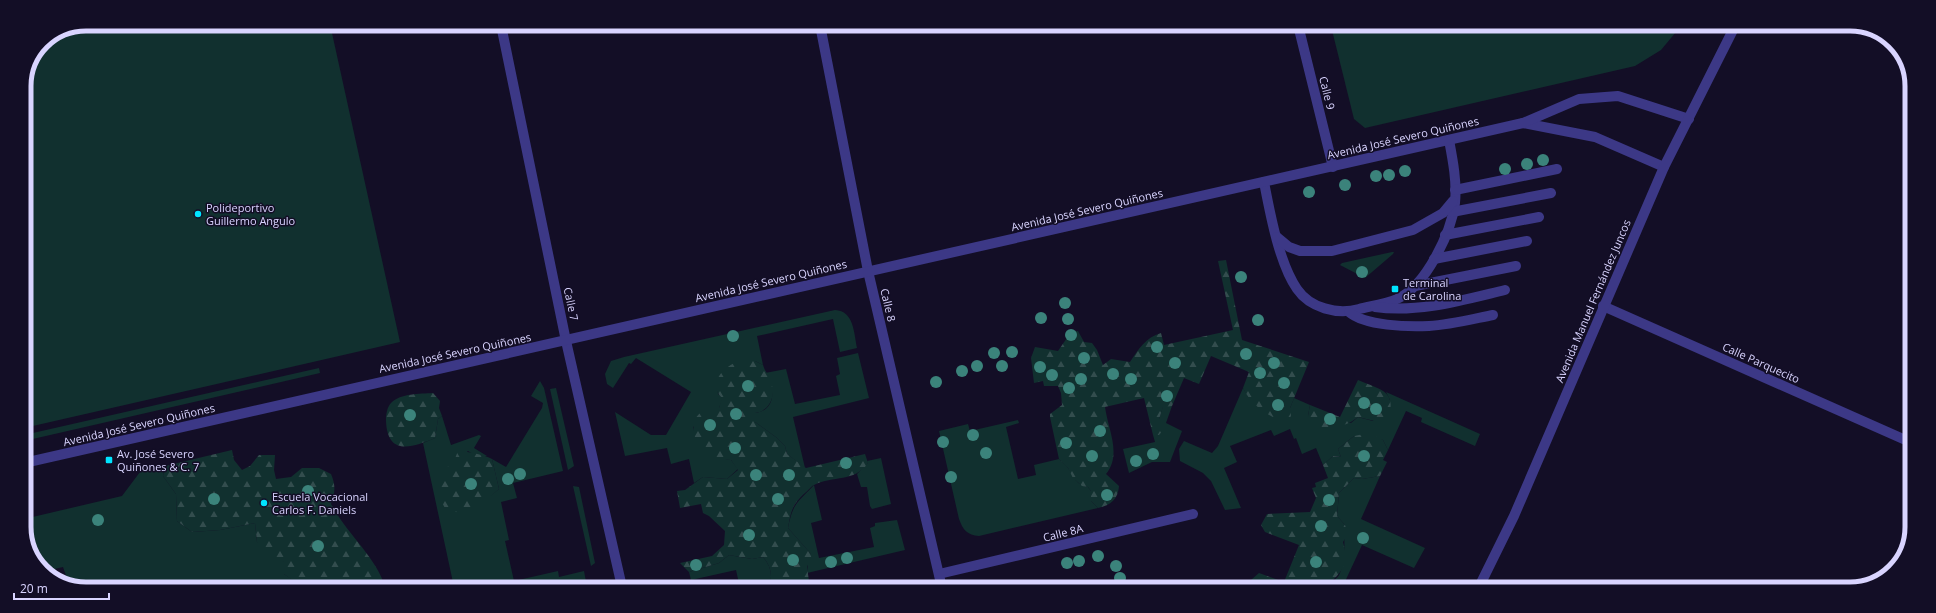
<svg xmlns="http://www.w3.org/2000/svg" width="1936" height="613" viewBox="0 0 1936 613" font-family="'Open Sans',sans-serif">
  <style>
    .grass { fill: #11302f }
    .forest { fill: url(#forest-firs) }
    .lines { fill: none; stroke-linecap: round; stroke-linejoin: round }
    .minor { stroke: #3c3886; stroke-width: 10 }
    .tree { fill: #3b837b }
    .poi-dot { fill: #00e4ff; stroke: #130e26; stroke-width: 1.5 }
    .labels { text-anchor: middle; stroke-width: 3; stroke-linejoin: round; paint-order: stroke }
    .street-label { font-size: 11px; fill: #d9d4ff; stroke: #130e26 }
    .poi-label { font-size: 11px; fill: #d9d4ff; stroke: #130e26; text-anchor: start }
    .rim { fill: none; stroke: #d9d4ff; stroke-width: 5 }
  </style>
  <defs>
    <pattern id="forest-firs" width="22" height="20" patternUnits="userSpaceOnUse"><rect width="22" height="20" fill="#11302f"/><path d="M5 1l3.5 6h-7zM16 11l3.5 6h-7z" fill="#334d4e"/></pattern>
  </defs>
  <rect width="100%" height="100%" fill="#130e26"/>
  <g class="grass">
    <polygon points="86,24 330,24 400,342 24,428 24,86 42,42"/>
    <polygon points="1331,26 1681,26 1661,50 1635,66 1365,128 1354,119"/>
    <polygon points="1392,252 1394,252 1393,254 1365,278 1340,265 1342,263"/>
    <path d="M835 310C854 311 854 333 857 348L840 352 833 319 757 336 763 365 755 361 717 382 718 394 723 398 719 408 693 427C699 449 709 457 731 460L738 469 727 479 703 477 694 483 689 459 671 464 667 448 625 456 615 412 651 435H666L691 392 636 358 631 364 629 363 613 388 607 384 605 374 611 361 624 357Z"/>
    <path d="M858 353 869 398 793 417 805 468 787 454 785 446 777 438 755 422V413C777 410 775 387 765 373L786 369 795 404 840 395 836 376 840 374 837 358Z"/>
    <polygon points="319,368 320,373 24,441 24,435"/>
    <polygon points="540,381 544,388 563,471 513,483 517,498 501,502 509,540 505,541 514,581 558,571 559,577 584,571 587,587 454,587 423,443 435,438 438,419 442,416 451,445 479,435 481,436 474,448 487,456 476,456 468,451 448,468 490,496 499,489 492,459 506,467 542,408 543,403 531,396"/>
    <polygon points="556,388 574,466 568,470 550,389"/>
    <path d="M1243 388C1253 407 1270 405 1290 408L1294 398 1310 405 1308 416 1351 423 1358 417 1373 421 1390 400 1386 392 1480 434 1475 446 1421 422 1422 418 1406 411 1388 450 1383 440 1354 436 1338 449 1341 457 1333 456 1323 465 1316 448 1302 454 1296 438 1294 439 1290 429 1274 436 1271 430 1230 446 1237 462 1224 468 1241 508 1225 510 1211 481 1203 473 1180 461 1179 449 1184 441 1212 453 1218 446Z"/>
    <polygon points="1163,406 1172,406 1166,423 1182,431 1170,462 1152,462 1129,473 1123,449 1155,442 1153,435 1159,435 1159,419"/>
    <path d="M1018 420 1019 423 1006 427 1018 479 1036 475 1034 465 1059 459C1062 462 1066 465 1068 468 1075 478 1076 485 1088 487L1091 491V501L1098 508 979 536C967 535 963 530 959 519L939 431 968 424 970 431Z"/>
    <polygon points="881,458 891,504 872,509 870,506 867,487 861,487 857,474 868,463 867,461"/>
    <polygon points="165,466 163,476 176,494 177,521 192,532 220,530 255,523 257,542 284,562 284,574 302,586 126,587 125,585 117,587 70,587 63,567 46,571 37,565 24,531 24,519 122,496 140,472"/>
    <path d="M1380 476 1361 519 1425 548 1414 568 1362 545 1342 588H1324C1329 584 1338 579 1340 573 1347 557 1343 541 1345 525L1337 516 1339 493 1354 478 1362 479Z"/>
    <path d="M814 485 822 520 811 523 819 558 874 547 870 528 875 526V523L897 520 905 550 807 573 808 562 811 554 788 528C793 503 797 503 814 485Z"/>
    <polygon points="573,486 579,487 595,563 591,566"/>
    <path d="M729 555 752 559 763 557C771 566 773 576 769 588H740L736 570 691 580 689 572 719 563Z"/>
  </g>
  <g class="forest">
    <path d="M1226 260 1242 340 1309 362 1290 408 1291 416 1286 422C1268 417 1251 405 1243 388L1249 372 1211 356 1199 384 1184 378 1172 406 1163 407 1159 419 1163 424 1164 429 1159 435H1153L1144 398 1105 407C1108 430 1122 454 1106 474L1119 486C1118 499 1111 505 1098 508L1091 501V491L1088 487 1082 486 1073 478 1068 468 1059 459 1050 417V414L1062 405 1061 393 1058 386H1044L1043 381 1034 383 1031 358 1035 347 1058 351 1071 332 1078 331 1084 342 1092 343 1097 350 1103 365 1111 359 1130 362C1138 350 1146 337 1161 333L1164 345 1233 330 1218 261Z"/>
    <path d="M742 360 755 361 763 365C765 372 769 375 771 382 776 396 770 411 755 413V422L777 438 785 446 787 454 806 468 865 454 868 463C854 483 833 475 814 485 811 486 808 491 805 493 792 505 791 511 788 528L812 555 807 567 810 588H769C773 576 771 566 763 557L752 559 729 555 719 563 689 572 680 563 712 556 724 545 725 531 709 516 703 513 701 504 680 508 677 491 685 490 703 477 727 479 738 470 731 460C726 460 721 459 716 458 700 453 688 434 696 418 698 414 704 410 708 407L719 408 722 398C706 383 726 364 742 360Z"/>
    <path d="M1358 380C1384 391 1398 391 1387 424L1358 417C1345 428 1331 428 1314 427L1308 416 1310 405 1340 417Z"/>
    <path d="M433 393 440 401 439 408 442 416 438 419 435 438C411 448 387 456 386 420 386 415 387 407 391 403 401 393 420 394 433 393Z"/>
    <path d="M1369 433 1383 440 1388 450 1383 460 1387 462 1380 476 1362 479 1354 478 1339 493 1337 516 1345 525 1348 534 1343 542C1350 566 1341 573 1324 588H1250L1251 580 1259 573 1284 582 1299 545 1265 532 1261 525 1267 514 1310 512 1316 498 1312 488 1316 487 1315 483 1328 478 1323 465 1333 456 1341 457 1338 449 1354 436Z"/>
    <path d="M232 450 234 460 242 470 250 466 259 455H275L274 470 276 479 291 477 302 468H319L331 474C336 486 335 493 331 504 346 533 377 558 385 587H302L284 574V562L265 558 257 542 255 523 220 530 192 532 177 521 176 494 163 476 165 466Z"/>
    <path d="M458 451C466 451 485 455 492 459L499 489 480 505 465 513 447 511C439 500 438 489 439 475L454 461Z"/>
  </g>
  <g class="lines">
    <g class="minor">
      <polyline points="501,25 566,341 622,587"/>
      <polyline points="820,25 868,271 942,588"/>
      <polyline points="1298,25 1333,167"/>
      <polyline points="1523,123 1595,137 1664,167"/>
      <path d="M1264 182C1270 213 1279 263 1297 289 1310 308 1337 315 1359 309 1371 306 1385 304 1397 299 1426 286 1451 233 1455 203 1457 182 1453 161 1449 140"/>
      <polyline points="1455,190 1557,169"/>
      <polyline points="1452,212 1551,193"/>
      <polyline points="1445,235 1539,217"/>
      <polyline points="1277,237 1289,247 1300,251 1332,251 1413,230 1443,213 1453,201"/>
      <polyline points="1434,259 1527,241"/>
      <polyline points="1415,286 1516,266"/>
      <polyline points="1603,306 1910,442"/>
      <path d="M1375 307C1419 313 1463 300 1505 290"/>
      <path d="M1349 312C1365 326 1408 327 1429 326 1450 325 1473 319 1493 315"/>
      <polyline points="24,463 1523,123 1579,99 1618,96 1689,119"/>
      <polyline points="939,574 1193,514"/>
      <polyline points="1478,589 1514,516 1664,167 1735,26"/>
    </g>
  </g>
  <g class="tree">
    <circle cx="1543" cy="160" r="6"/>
    <circle cx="1527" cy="164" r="6"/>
    <circle cx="1505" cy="169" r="6"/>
    <circle cx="1405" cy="171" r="6"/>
    <circle cx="1389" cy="175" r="6"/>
    <circle cx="1376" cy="176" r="6"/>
    <circle cx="1345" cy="185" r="6"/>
    <circle cx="1309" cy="192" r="6"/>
    <circle cx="1362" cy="272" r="6"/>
    <circle cx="1241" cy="277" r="6"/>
    <circle cx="1065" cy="303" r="6"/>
    <circle cx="1041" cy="318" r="6"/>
    <circle cx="1068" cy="319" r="6"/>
    <circle cx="1258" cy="320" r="6"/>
    <circle cx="1071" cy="335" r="6"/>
    <circle cx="733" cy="336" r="6"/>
    <circle cx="1157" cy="347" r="6"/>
    <circle cx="1012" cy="352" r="6"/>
    <circle cx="994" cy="353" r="6"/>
    <circle cx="1246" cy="354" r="6"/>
    <circle cx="1084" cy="358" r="6"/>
    <circle cx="1175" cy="363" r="6"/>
    <circle cx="1274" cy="363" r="6"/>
    <circle cx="977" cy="366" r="6"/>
    <circle cx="1002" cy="366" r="6"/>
    <circle cx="1040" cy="367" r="6"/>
    <circle cx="962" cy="371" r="6"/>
    <circle cx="1260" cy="373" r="6"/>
    <circle cx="1113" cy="374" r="6"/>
    <circle cx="1052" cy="375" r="6"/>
    <circle cx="1081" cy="379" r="6"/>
    <circle cx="1131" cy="379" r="6"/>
    <circle cx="936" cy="382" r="6"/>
    <circle cx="1284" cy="383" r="6"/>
    <circle cx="748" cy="386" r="6"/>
    <circle cx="1069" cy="388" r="6"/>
    <circle cx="1167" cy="396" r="6"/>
    <circle cx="1364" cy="403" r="6"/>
    <circle cx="1278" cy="405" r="6"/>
    <circle cx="1376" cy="409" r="6"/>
    <circle cx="736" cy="414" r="6"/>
    <circle cx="410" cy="415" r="6"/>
    <circle cx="1330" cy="419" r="6"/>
    <circle cx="710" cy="425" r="6"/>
    <circle cx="1100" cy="431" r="6"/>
    <circle cx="973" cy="435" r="6"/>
    <circle cx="943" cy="442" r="6"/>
    <circle cx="1066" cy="443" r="6"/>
    <circle cx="735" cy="448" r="6"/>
    <circle cx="986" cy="453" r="6"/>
    <circle cx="1153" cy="454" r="6"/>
    <circle cx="1092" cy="456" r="6"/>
    <circle cx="1364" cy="456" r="6"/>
    <circle cx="1136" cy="461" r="6"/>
    <circle cx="846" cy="463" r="6"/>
    <circle cx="520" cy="474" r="6"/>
    <circle cx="756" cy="475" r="6"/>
    <circle cx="789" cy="475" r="6"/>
    <circle cx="951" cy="477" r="6"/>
    <circle cx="508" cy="479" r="6"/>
    <circle cx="471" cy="484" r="6"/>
    <circle cx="308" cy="491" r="6"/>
    <circle cx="1107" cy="495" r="6"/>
    <circle cx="214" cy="499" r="6"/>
    <circle cx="778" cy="499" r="6"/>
    <circle cx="1329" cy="500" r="6"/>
    <circle cx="98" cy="520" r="6"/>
    <circle cx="1321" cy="526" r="6"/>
    <circle cx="749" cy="535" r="6"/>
    <circle cx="1363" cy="538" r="6"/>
    <circle cx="318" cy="546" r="6"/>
    <circle cx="1098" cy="556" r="6"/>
    <circle cx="847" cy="558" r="6"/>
    <circle cx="793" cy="560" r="6"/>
    <circle cx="1079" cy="561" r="6"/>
    <circle cx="831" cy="562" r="6"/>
    <circle cx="1316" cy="562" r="6"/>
    <circle cx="1067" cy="563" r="6"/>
    <circle cx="696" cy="565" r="6"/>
    <circle cx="1116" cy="566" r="6"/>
    <circle cx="1120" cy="578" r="6"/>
  </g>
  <g class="poi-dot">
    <circle cx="198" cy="214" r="4"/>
    <rect x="1391" y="285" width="8" height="8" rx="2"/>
    <rect x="105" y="456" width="8" height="8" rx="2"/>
    <circle cx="264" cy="503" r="4"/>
  </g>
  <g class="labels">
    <g class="street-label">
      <text transform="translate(1327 93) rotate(76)" y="4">Calle 9</text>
      <text transform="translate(1403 138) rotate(-13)" y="4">Avenida José Severo Quiñones</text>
      <text transform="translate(1087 210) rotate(-13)" y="4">Avenida José Severo Quiñones</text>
      <text transform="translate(771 281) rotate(-13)" y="4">Avenida José Severo Quiñones</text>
      <text transform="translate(1593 301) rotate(-67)" y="4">Avenida Manuel Fernández Juncos</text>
      <text transform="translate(571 304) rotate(78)" y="4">Calle 7</text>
      <text transform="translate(888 305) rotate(77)" y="4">Calle 8</text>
      <text transform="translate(455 353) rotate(-12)" y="4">Avenida José Severo Quiñones</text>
      <text transform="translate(1761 363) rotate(24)" y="4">Calle Parquecito</text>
      <text transform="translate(139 425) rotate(-13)" y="4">Avenida José Severo Quiñones</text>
      <text transform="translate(1063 533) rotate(-14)" y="4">Calle 8A</text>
    </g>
    <g class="poi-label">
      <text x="206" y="212">Polideportivo<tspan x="206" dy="13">Guillermo Angulo</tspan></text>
      <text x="1403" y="287">Terminal<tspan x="1403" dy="13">de Carolina</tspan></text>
      <text x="117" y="458">Av. José Severo<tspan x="117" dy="13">Quiñones &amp; C. 7</tspan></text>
      <text x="272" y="501">Escuela Vocacional<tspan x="272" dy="13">Carlos F. Daniels</tspan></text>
    </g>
  </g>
  <path d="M0 0H1936V613H0ZM86 31H1850A55 55 0 0 1 1905 86V527A55 55 0 0 1 1850 582H86A55 55 0 0 1 31 527V86A55 55 0 0 1 86 31Z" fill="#130e26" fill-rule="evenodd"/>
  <path class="rim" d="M86 31H1850A55 55 0 0 1 1905 86V527A55 55 0 0 1 1850 582H86A55 55 0 0 1 31 527V86A55 55 0 0 1 86 31Z"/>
  <path d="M14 593v6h95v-6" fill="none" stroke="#d9d4ff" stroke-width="2"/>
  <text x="20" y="593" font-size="12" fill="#d9d4ff" stroke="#130e26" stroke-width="3" paint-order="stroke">20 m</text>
</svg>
